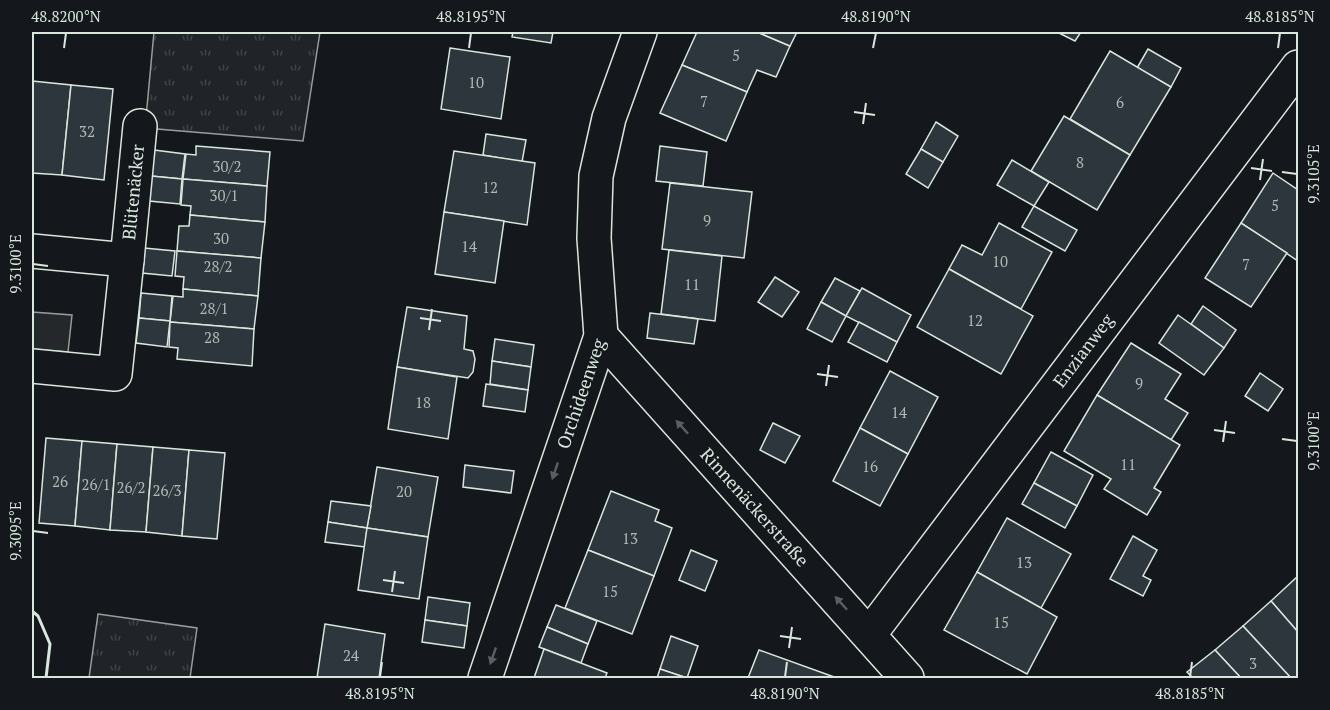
<svg xmlns="http://www.w3.org/2000/svg" width="1330" height="710" viewBox="0 0 1330 710" font-family="'PT Serif',serif">
  <style>
    .grass { fill: url(#grass-tufts); stroke: #939e99; stroke-width: 1.5 }
    .parking { fill: #24282b; stroke: #939e99; stroke-width: 1.5 }
    .building { fill: #2c363c; stroke: #d8e6dc; stroke-width: 1.5 }
    .lines { fill: none; stroke-linecap: round; stroke-linejoin: round }
    .street-casing { stroke: #d8e6dc; stroke-width: 36 }
    .street { stroke: #14181c; stroke-width: 33 }
    .wall { stroke: #d8e6dc; stroke-width: 3 }
    .oneway { fill: #59605f }
    .ticks { fill: none; stroke: #d8e6dc; stroke-width: 2 }
    .labels { text-anchor: middle; stroke-width: 4.5; stroke-linejoin: round; paint-order: stroke }
    .number-label { font-size: 15px; fill: #adbab4 }
    .street-label { font-size: 18px; fill: #d8e6dc; stroke: #14181c }
    .neatline { fill: none; stroke: #d8e6dc; stroke-width: 2 }
    .ticks-label { font-size: 15px; text-anchor: middle; fill: #d8e6dc }
  </style>
  <defs>
    <pattern id="grass-tufts" width="24" height="20" patternUnits="userSpaceOnUse" patternTransform="scale(1.5)"><rect width="24" height="20" fill="#202428"/><path d="M3 7l-1-3M5 7V3M7 7l1-3M15 17l-1-3M17 17v-4M19 17l1-3" fill="none" stroke="#404447"/></pattern>
  </defs>
  <rect width="100%" height="100%" fill="#14181c"/>
  <g class="grass">
    <polygon points="154,32 320,32 303,141 145,128"/>
    <polygon points="98,614 197,628 190,678 89,678"/>
  </g>
  <polygon class="parking" points="32,312 72,315 68,352 32,349"/>
  <g class="building">
    <polygon points="513,32 553,32 551,43 512,37"/>
    <polygon points="697,32 757,32 790,46 776,77 757,70 747,92 682,65"/>
    <polygon points="757,32 797,32 790,46"/>
    <polygon points="1057,32 1081,32 1075,41"/>
    <polygon points="450,48 510,57 501,119 441,109"/>
    <polygon points="1148,49 1181,68 1171,87 1137,68"/>
    <polygon points="1110,51 1171,87 1130,155 1070,119"/>
    <polygon points="682,65 747,92 726,141 660,113"/>
    <polygon points="32,81 71,85 62,175 32,173"/>
    <polygon points="71,85 113,89 104,180 62,175"/>
    <polygon points="1064,116 1130,155 1097,210 1031,171"/>
    <polygon points="936,122 958,136 943,162 921,149"/>
    <polygon points="486,134 526,140 522,162 483,155"/>
    <polygon points="196,146 270,152 267,186 183,179 186,154 196,155"/>
    <polygon points="660,146 707,152 703,186 656,181"/>
    <polygon points="921,149 943,162 928,188 906,174"/>
    <polygon points="154,150 185,154 182,179 151,176"/>
    <polygon points="454,151 535,163 527,225 444,212"/>
    <polygon points="1012,160 1049,182 1034,206 997,185"/>
    <polygon points="1273,173 1298,190 1298,261 1241,223"/>
    <polygon points="151,176 182,179 180,204 149,201"/>
    <polygon points="183,179 267,186 265,222 190,215 191,206 181,205"/>
    <polygon points="670,183 752,192 744,258 662,249"/>
    <polygon points="1034,206 1077,230 1065,251 1022,227"/>
    <polygon points="444,212 504,221 495,283 435,274"/>
    <polygon points="190,215 265,222 261,258 177,251 179,226 189,226"/>
    <polygon points="999,223 1052,252 1021,309 949,269 962,245 982,255"/>
    <polygon points="1241,223 1287,253 1251,307 1205,278"/>
    <polygon points="144,248 175,251 172,276 142,273"/>
    <polygon points="669,250 722,256 715,321 661,314"/>
    <polygon points="177,251 261,258 258,296 183,289 184,277 175,276"/>
    <polygon points="949,269 1033,316 1001,374 917,327"/>
    <polygon points="775,277 799,292 782,317 758,302"/>
    <polygon points="835,278 860,291 846,316 821,302"/>
    <polygon points="862,288 911,315 897,342 846,316"/>
    <polygon points="183,289 258,296 254,329 170,322 173,296 183,297"/>
    <polygon points="141,293 172,296 170,321 139,318"/>
    <polygon points="821,302 846,316 832,342 807,329"/>
    <polygon points="1203,306 1236,330 1224,348 1191,324"/>
    <polygon points="407,307 467,316 464,349 473,351 475,359 473,372 468,378 397,367"/>
    <polygon points="650,313 698,319 694,344 647,338"/>
    <polygon points="1178,315 1224,348 1204,375 1159,343"/>
    <polygon points="139,318 170,321 167,347 136,343"/>
    <polygon points="170,322 254,329 252,366 177,359 178,348 169,347"/>
    <polygon points="859,322 897,342 887,362 848,342"/>
    <polygon points="495,339 534,345 531,367 492,361"/>
    <polygon points="1131,343 1181,374 1165,399 1188,413 1171,440 1097,395"/>
    <polygon points="492,361 531,367 528,390 490,384"/>
    <polygon points="397,367 457,377 448,439 388,429"/>
    <polygon points="890,371 938,397 908,454 860,428"/>
    <polygon points="1260,373 1283,389 1268,411 1245,396"/>
    <polygon points="486,384 528,390 525,412 483,406"/>
    <polygon points="1097,395 1180,445 1154,488 1161,492 1147,515 1104,489 1111,479 1064,451"/>
    <polygon points="773,423 800,436 785,463 760,450"/>
    <polygon points="860,428 908,454 880,506 833,481"/>
    <polygon points="46,438 82,441 75,526 39,523"/>
    <polygon points="82,441 117,444 110,530 75,526"/>
    <polygon points="117,444 153,447 146,532 110,530"/>
    <polygon points="153,447 189,450 182,536 146,532"/>
    <polygon points="189,450 225,453 217,539 182,536"/>
    <polygon points="1051,452 1093,475 1077,506 1034,483"/>
    <polygon points="465,465 514,471 511,493 463,487"/>
    <polygon points="377,467 438,477 428,537 367,528"/>
    <polygon points="1034,483 1077,506 1065,528 1022,504"/>
    <polygon points="611,491 659,510 655,521 672,528 654,576 588,550"/>
    <polygon points="331,501 371,506 367,528 328,522"/>
    <polygon points="1007,518 1071,554 1041,608 977,572"/>
    <polygon points="328,522 367,528 365,547 325,542"/>
    <polygon points="367,528 428,537 419,599 358,590"/>
    <polygon points="1133,536 1157,550 1143,576 1151,580 1143,596 1110,579"/>
    <polygon points="588,550 654,576 632,634 565,608"/>
    <polygon points="691,550 717,561 705,591 679,580"/>
    <polygon points="977,572 1057,617 1027,674 944,630"/>
    <polygon points="1298,576 1298,632 1271,601"/>
    <polygon points="428,597 470,603 467,626 425,620"/>
    <polygon points="1271,601 1298,632 1298,678 1291,678 1243,626"/>
    <polygon points="556,605 597,621 588,644 547,627"/>
    <polygon points="425,620 467,626 464,648 422,642"/>
    <polygon points="325,624 385,634 379,678 317,678"/>
    <polygon points="1243,626 1291,678 1241,678 1215,650"/>
    <polygon points="547,627 588,644 581,663 539,647"/>
    <polygon points="671,636 698,646 687,678 660,669"/>
    <polygon points="544,649 607,673 605,678 534,678"/>
    <polygon points="759,650 837,678 748,678"/>
    <polygon points="1215,650 1241,678 1193,678 1187,672"/>
    <polygon points="660,669 687,678 657,678"/>
  </g>
  <g class="lines">
    <g class="street-casing">
      <g id="street">
        <polyline points="32,251 127,260 115,374 32,366"/>
        <path id="s1" d="M127 260 140 126"/>
        <path id="s2" d="M601 336 907 678"/>
        <path id="s3" d="M869 635 1298 67"/>
        <path id="s4" d="M485 678 601 336 594 238 596 176 609 118 640 32"/>
      </g>
    </g>
    <use href="#street" class="street"/>
    <polyline class="wall" points="32,611 38,616 50,644 46,678"/>
  </g>
  <defs><path id="oneway-solid" d="M-6-.8H1V-3.2L6.5 0L1 3.2V.8H-6Z" transform="scale(1.5)"/></defs>
  <g class="oneway">
    <use href="#oneway-solid" transform="translate(682 427) rotate(-132)"/>
    <use href="#oneway-solid" transform="translate(555 471) rotate(109)"/>
    <use href="#oneway-solid" transform="translate(841 603) rotate(-132)"/>
    <use href="#oneway-solid" transform="translate(493 656) rotate(109)"/>
  </g>
  <path class="ticks" d="M64 48 66 33M469 48 471 33M873 48 876 33M1278 48 1280 33M854 112 875 115M863 124 866 103M1251 168 1272 171M1282 172 1297 174M1260 180 1263 159M33 264 48 266M420 318 441 321M429 330 432 309M817 374 838 377M826 386 829 365M1214 430 1235 433M1282 439 1297 441M1223 442 1226 421M33 531 48 533M383 580 404 583M392 592 395 571M780 636 801 639M789 648 792 627M380 677 382 662M785 677 787 662M1190 677 1192 662"/>
  <g class="labels">
    <g class="number-label">
      <text x="736" y="61">5</text>
      <text x="476" y="88">10</text>
      <text x="704" y="107">7</text>
      <text x="1120" y="108">6</text>
      <text x="87" y="137">32</text>
      <text x="1080" y="168">8</text>
      <text x="227" y="172">30/2</text>
      <text x="490" y="193">12</text>
      <text x="224" y="201">30/1</text>
      <text x="1275" y="211">5</text>
      <text x="707" y="226">9</text>
      <text x="221" y="244">30</text>
      <text x="469" y="252">14</text>
      <text x="1000" y="267">10</text>
      <text x="1246" y="270">7</text>
      <text x="218" y="272">28/2</text>
      <text x="692" y="290">11</text>
      <text x="214" y="314">28/1</text>
      <text x="975" y="326">12</text>
      <text x="212" y="343">28</text>
      <text x="1139" y="389">9</text>
      <text x="423" y="408">18</text>
      <text x="899" y="418">14</text>
      <text x="1128" y="470">11</text>
      <text x="870" y="472">16</text>
      <text x="60" y="487">26</text>
      <text x="96" y="490">26/1</text>
      <text x="131" y="493">26/2</text>
      <text x="167" y="496">26/3</text>
      <text x="404" y="497">20</text>
      <text x="630" y="544">13</text>
      <text x="1024" y="568">13</text>
      <text x="610" y="597">15</text>
      <text x="1001" y="628">15</text>
      <text x="351" y="661">24</text>
      <text x="1253" y="669">3</text>
    </g>
    <g class="street-label">
      <text dy="6" stroke="none"><textPath href="#s1" startOffset="68">Blütenäcker</textPath></text>
      <text dy="6" stroke="none"><textPath href="#s3" startOffset="356">Enzianweg</textPath></text>
      <text dy="6" stroke="none"><textPath href="#s4" startOffset="300">Orchideenweg</textPath></text>
      <text dy="6" stroke="none"><textPath href="#s2" startOffset="230">Rinnenäckerstraße</textPath></text>
    </g>
  </g>
  <rect width="1330" height="710" fill="none" stroke="#14181c" stroke-width="66"/>
  <rect x="33" y="33" width="1264" height="644" class="neatline"/>
  <g class="ticks-label">
    <text x="66" y="22">48.8200°N</text>
    <text x="471" y="22">48.8195°N</text>
    <text x="876" y="22">48.8190°N</text>
    <text x="1280" y="22">48.8185°N</text>
    <text transform="translate(1314 174) rotate(-90)" y="5">9.3105°E</text>
    <text transform="translate(16 264) rotate(-90)" y="5">9.3100°E</text>
    <text transform="translate(1314 441) rotate(-90)" y="5">9.3100°E</text>
    <text transform="translate(16 531) rotate(-90)" y="5">9.3095°E</text>
    <text x="380" y="699">48.8195°N</text>
    <text x="785" y="699">48.8190°N</text>
    <text x="1190" y="699">48.8185°N</text>
  </g>
</svg>
